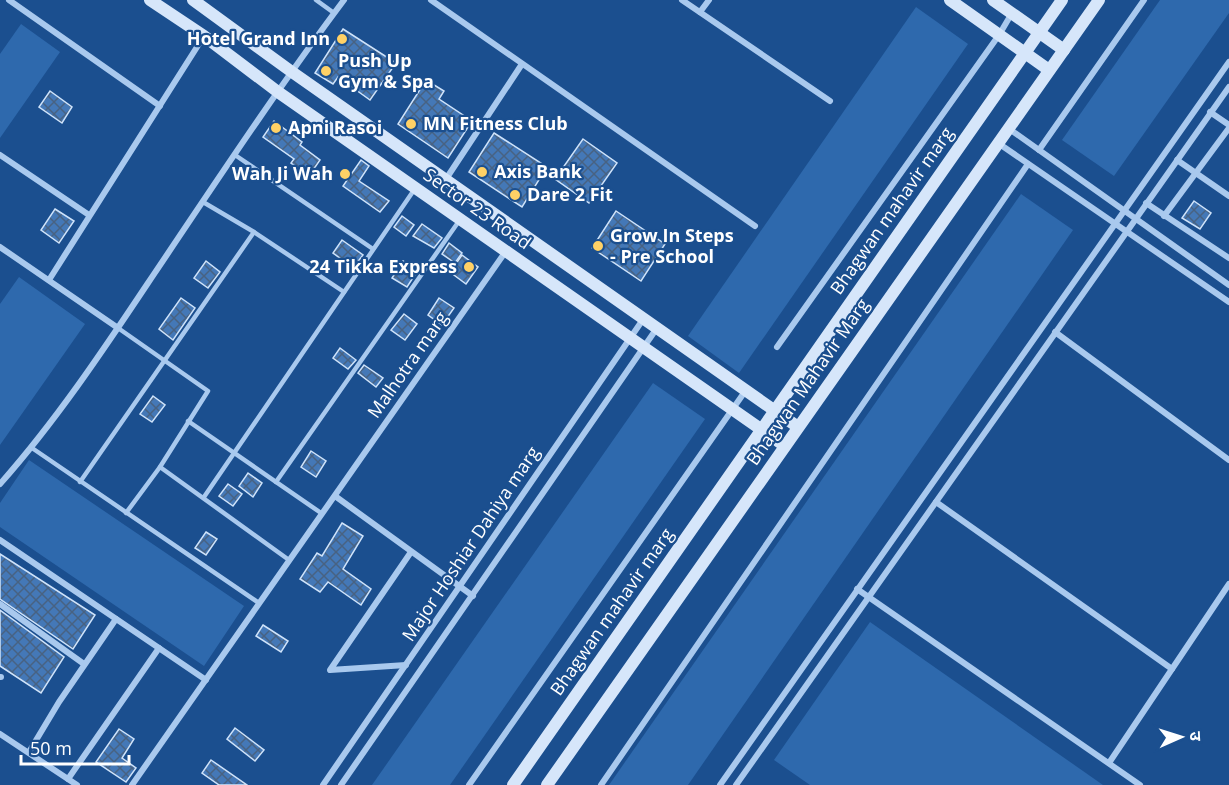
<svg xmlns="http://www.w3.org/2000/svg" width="1229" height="785" viewBox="0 0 1229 785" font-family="'Open Sans','Noto Sans Devanagari',sans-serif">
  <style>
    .green { fill: #2e69ad }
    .building { fill: url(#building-cross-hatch); stroke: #cfe3fa; stroke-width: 1.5 }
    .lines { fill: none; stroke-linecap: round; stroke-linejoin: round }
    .lane { stroke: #a9c9ee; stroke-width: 4.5 }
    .street { stroke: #a9c9ee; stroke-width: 6 }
    .secondary { stroke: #d6e6fa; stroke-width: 12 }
    .poi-dot { fill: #ffd166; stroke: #1b4f8f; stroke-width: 2 }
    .labels { text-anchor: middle; stroke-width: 4.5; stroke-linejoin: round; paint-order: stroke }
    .poi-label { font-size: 18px; font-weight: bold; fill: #fff; stroke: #1b4f8f; text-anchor: start }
    .street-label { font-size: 18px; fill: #fff; stroke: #1b4f8f }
  </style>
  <defs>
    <pattern id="building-cross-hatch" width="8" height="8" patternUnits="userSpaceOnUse" patternTransform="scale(1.5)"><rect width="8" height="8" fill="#4478b7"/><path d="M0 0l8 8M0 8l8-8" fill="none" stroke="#486282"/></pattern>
  </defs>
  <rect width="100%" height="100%" fill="#1b4f8f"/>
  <g class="green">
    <polygon points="1160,0 1229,0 1229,13 1114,176 1062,140"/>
    <polygon points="916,7 968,44 739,373 688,336"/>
    <polygon points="21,24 60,52 0,138 0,54"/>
    <polygon points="1021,194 1073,230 688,785 609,785"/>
    <polygon points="19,277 85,324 0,445 0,304"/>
    <polygon points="653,383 705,419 450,785 372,785"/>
    <polygon points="29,460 244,606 204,666 0,527 0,503"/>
    <polygon points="870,622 1103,785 810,785 774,760"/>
  </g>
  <g class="building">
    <polygon points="343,29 396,63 370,100 338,77 333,84 315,73"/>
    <polygon points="426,80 444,91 439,99 472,121 448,158 398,124"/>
    <polygon points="50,91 72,107 62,123 39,107"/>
    <polygon points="274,121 302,142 300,145 320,160 309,176 291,163 294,159 263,137"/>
    <polygon points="494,133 547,167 522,207 469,172"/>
    <polygon points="583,139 617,163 589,203 555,179"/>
    <polygon points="361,160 369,166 359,181 389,201 380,212 343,186"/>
    <polygon points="1194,201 1211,213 1200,229 1182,218"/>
    <polygon points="55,209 74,221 59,243 41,230"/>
    <polygon points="616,211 665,244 641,281 592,248"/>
    <polygon points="402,216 414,225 406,236 394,227"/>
    <polygon points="422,224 442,238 434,248 413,236"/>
    <polygon points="342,240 363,255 353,268 333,253"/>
    <polygon points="449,243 462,253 455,263 442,254"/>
    <polygon points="462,255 478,267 466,284 450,272"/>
    <polygon points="206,261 220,272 208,288 194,278"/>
    <polygon points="403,261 418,270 407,287 392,278"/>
    <polygon points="181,298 195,308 173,340 159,329"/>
    <polygon points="439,298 454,308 442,325 428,315"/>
    <polygon points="404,314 417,324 405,340 391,330"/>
    <polygon points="340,348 356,360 348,369 333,358"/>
    <polygon points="364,365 383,378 376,387 358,373"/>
    <polygon points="153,396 165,405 152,422 140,414"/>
    <polygon points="311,451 326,461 316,477 301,467"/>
    <polygon points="248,473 262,483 253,497 239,486"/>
    <polygon points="228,484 242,494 233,506 219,496"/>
    <polygon points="342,523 363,536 343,569 371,589 361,605 328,582 320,592 300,579 317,553 322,556"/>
    <polygon points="206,532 217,539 206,555 195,548"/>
    <polygon points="0,554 95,615 73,649 0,599"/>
    <polygon points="0,610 64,657 41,693 0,666"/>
    <polygon points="263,625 288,641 281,652 256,636"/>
    <polygon points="235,728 264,750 255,761 227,739"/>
    <polygon points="119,729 134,739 122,758 136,768 126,782 96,762"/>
    <polygon points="211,760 247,785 219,785 202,773"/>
  </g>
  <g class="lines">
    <g class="lane">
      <polyline points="316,0 334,13"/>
      <polyline points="235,155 373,249"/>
      <polyline points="203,202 254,232 344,292"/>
      <polyline points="118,328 208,391 160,467 126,513"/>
      <polyline points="188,421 321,513"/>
      <polyline points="32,448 259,603"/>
      <polyline points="160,467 289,560"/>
      <polyline points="80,482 254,232"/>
      <polyline points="276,482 459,221"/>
      <polyline points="204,497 414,190"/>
    </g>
    <g class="street">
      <polyline points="9,0 160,106"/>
      <polyline points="431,0 755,226"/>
      <polyline points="682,0 830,101"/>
      <polyline points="700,12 709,0"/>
      <polyline points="1210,112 1229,125"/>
      <polyline points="1008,128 1229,285"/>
      <polyline points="998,143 1229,302"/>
      <polyline points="1039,150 1144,0"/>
      <polyline points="0,155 89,215"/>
      <polyline points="1177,160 1229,196"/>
      <polyline points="446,179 522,64"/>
      <polyline points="1146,203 1229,258"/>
      <polyline points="1164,216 1229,128"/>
      <polyline points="0,247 118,328"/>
      <polyline points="49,280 204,36"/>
      <polyline points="1055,332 1229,460"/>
      <polyline points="777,347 999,35 1012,13"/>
      <path d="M0 484C55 422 102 352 148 283 212 188 275 92 344 0"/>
      <polyline points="335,496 473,596"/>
      <polyline points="936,502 1172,669"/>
      <polyline points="0,540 206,680"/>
      <polyline points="857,589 1140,785"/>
      <polyline points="0,604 84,664"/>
      <polyline points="406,665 330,670 411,552"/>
      <polyline points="0,677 1,677"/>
      <polyline points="0,734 77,785"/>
      <polyline points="29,752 59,702 116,619"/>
      <polyline points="1109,763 1229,584"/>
      <polyline points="68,779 159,648"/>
      <polyline points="132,785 506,251"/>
      <polyline points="323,785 644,318"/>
      <polyline points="341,785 657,328"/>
      <polyline points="469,785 746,390"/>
      <polyline points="601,785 1028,164"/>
      <polyline points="720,785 1229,62"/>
      <polyline points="736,785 1229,87"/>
    </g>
    <g class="secondary">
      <polyline points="150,0 204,36 278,92 785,446"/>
      <polyline points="193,0 292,72 798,427"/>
      <polyline points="950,0 1049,70"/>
      <polyline points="993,0 1064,50"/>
      <polyline points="513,785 1062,0"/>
      <polyline points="547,785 1099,0"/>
    </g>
  </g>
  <g class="poi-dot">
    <circle cx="342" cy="39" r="6"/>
    <circle cx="326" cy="71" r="6"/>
    <circle cx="411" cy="124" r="6"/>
    <circle cx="276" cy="128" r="6"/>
    <circle cx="482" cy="172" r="6"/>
    <circle cx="345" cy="174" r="6"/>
    <circle cx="515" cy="195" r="6"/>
    <circle cx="598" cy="246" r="6"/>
    <circle cx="469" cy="267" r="6"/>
  </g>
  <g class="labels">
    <g class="poi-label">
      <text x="330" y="45" text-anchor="end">Hotel Grand Inn</text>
      <text x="338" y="67">Push Up<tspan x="338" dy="21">Gym &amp; Spa</tspan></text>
      <text x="423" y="130">MN Fitness Club</text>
      <text x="288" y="134">Apni Rasoi</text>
      <text x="494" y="178">Axis Bank</text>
      <text x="333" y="180" text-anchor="end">Wah Ji Wah</text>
      <text x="527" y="201">Dare 2 Fit</text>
      <text x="610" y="242">Grow In Steps<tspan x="610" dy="21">- Pre School</tspan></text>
      <text x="457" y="273" text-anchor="end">24 Tikka Express</text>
    </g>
    <g class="street-label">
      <text transform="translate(477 209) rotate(35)" y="6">Sector 23 Road</text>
      <text transform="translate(892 211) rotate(-55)" y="6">Bhagwan mahavir marg</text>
      <text transform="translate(408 365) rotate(-55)" y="6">Malhotra marg</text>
      <text transform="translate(808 382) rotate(-55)" y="6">Bhagwan Mahavir Marg</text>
      <text transform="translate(471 544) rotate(-56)" y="6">Major Hoshiar Dahiya marg</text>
      <text transform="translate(612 612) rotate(-55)" y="6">Bhagwan mahavir marg</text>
    </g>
  </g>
  <g transform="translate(1181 737) rotate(87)" stroke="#1b4f8f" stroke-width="4.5" paint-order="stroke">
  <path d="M0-4.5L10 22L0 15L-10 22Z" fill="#ffffff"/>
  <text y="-9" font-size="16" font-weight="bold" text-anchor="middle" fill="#ffffff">उ</text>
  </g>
  <path d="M21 755v9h108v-9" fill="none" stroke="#ffffff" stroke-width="3"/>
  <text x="30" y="755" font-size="18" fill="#ffffff" stroke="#1b4f8f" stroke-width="4.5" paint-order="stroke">50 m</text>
</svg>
